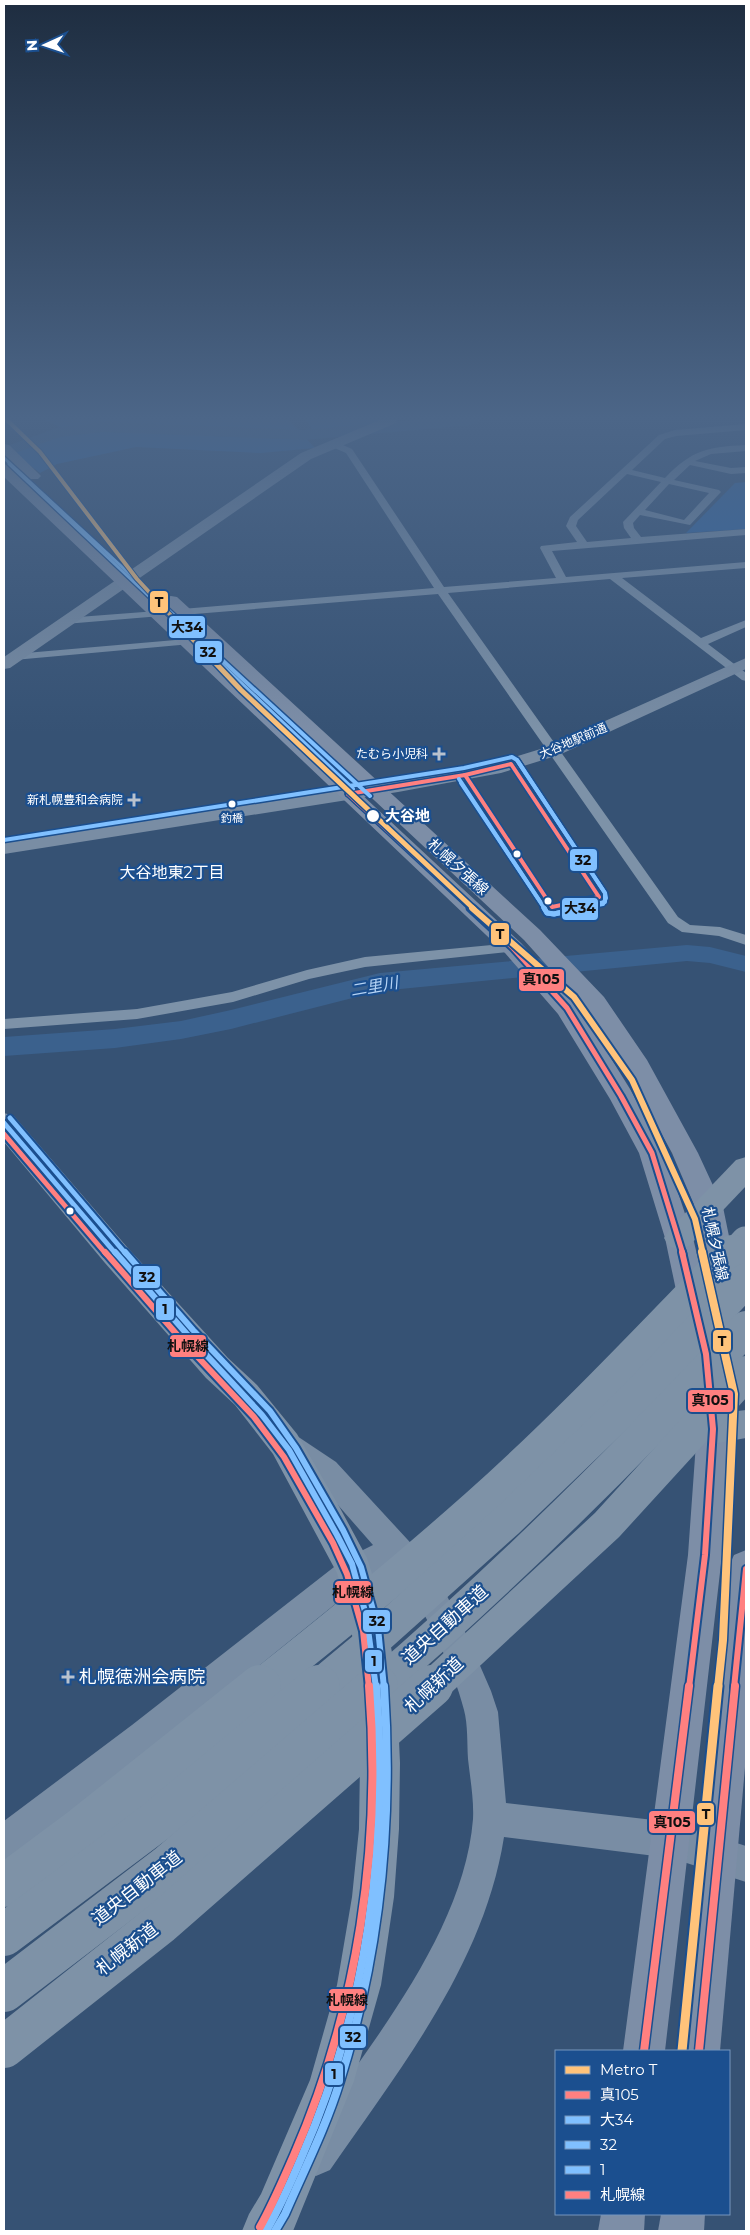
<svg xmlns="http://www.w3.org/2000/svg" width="750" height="2235" viewBox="0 0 750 2235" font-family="Montserrat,'Noto Sans JP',sans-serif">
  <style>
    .green { fill: #2f66a5 }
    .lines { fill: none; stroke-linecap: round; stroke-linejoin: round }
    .river { fill: #3b618d; fill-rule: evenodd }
    .street { fill: #7d92a8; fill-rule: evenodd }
    .secondary { fill: #798da4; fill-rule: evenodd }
    .primary { fill: #7d8ea7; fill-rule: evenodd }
    .highway { fill: #7e92a7; fill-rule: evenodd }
    .highway-bridge-far2 { stroke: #7e92a7; stroke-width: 27 }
    .highway-bridge-far1 { stroke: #7e92a7; stroke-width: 34 }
    .highway-bridge { stroke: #7e92a7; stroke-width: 42 }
    .bus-1-far3-casing { stroke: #1b4f8f; stroke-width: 7 }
    .bus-1-far2-casing { stroke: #1b4f8f; stroke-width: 9 }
    .bus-1-far1-casing { stroke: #1b4f8f; stroke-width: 10 }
    .bus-1-casing { stroke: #1b4f8f; stroke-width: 11 }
    .bus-2-far2-casing { stroke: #1b4f8f; stroke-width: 5.5 }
    .bus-2-far1-casing { stroke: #1b4f8f; stroke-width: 7 }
    .bus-2-casing { stroke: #1b4f8f; stroke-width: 9 }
    .bus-3-far4-casing { stroke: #1b4f8f; stroke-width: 5.5 }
    .bus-3-far3-casing { stroke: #1b4f8f; stroke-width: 7 }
    .bus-3-far2-casing { stroke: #1b4f8f; stroke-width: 9 }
    .bus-3-far1-casing { stroke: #1b4f8f; stroke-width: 10 }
    .bus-3-casing { stroke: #1b4f8f; stroke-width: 11 }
    .bus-4-far2-casing { stroke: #1b4f8f; stroke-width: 9 }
    .bus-4-far1-casing { stroke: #1b4f8f; stroke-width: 10 }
    .bus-4-casing { stroke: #1b4f8f; stroke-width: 11 }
    .bus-5-far2-casing { stroke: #1b4f8f; stroke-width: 9 }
    .bus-5-far1-casing { stroke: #1b4f8f; stroke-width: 10 }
    .bus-5-casing { stroke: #1b4f8f; stroke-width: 11 }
    .bus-1-far3 { stroke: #ff8080; stroke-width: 4 }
    .bus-1-far2 { stroke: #ff8080; stroke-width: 5 }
    .bus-1-far1 { stroke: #ff8080; stroke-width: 6 }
    .bus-1 { stroke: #ff8080; stroke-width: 8 }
    .bus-2-far2 { stroke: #80c0ff; stroke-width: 3 }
    .bus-2-far1 { stroke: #80c0ff; stroke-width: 4 }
    .bus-2 { stroke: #80c0ff; stroke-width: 5 }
    .bus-3-far4 { stroke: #80c0ff; stroke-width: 3 }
    .bus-3-far3 { stroke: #80c0ff; stroke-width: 4 }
    .bus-3-far2 { stroke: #80c0ff; stroke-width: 5 }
    .bus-3-far1 { stroke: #80c0ff; stroke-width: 6 }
    .bus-3 { stroke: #80c0ff; stroke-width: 8 }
    .bus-4-far2 { stroke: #80c0ff; stroke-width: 5 }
    .bus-4-far1 { stroke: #80c0ff; stroke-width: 6 }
    .bus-4 { stroke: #80c0ff; stroke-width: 8 }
    .bus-5-far2 { stroke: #ff8080; stroke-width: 5 }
    .bus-5-far1 { stroke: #ff8080; stroke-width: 6 }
    .bus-5 { stroke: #ff8080; stroke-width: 8 }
    .metro-1-far4-casing { stroke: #1b4f8f; stroke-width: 6 }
    .metro-1-far3-casing { stroke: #1b4f8f; stroke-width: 8 }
    .metro-1-far2-casing { stroke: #1b4f8f; stroke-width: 10 }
    .metro-1-far1-casing { stroke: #1b4f8f; stroke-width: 11 }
    .metro-1-casing { stroke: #1b4f8f; stroke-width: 13 }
    .metro-1-far4 { stroke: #ffc37a; stroke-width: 4 }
    .metro-1-far3 { stroke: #ffc37a; stroke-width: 5 }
    .metro-1-far2 { stroke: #ffc37a; stroke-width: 6 }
    .metro-1-far1 { stroke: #ffc37a; stroke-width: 8 }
    .metro-1 { stroke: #ffc37a; stroke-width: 9 }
    .poi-dot { fill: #b9c2ce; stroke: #1b4f8f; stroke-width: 2 }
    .bus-dot { fill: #fff; stroke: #1b4f8f; stroke-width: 2 }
    .labels { text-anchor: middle; stroke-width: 4.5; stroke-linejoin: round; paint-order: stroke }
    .far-bus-label { font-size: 11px; fill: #fff; stroke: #1b4f8f }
    .far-street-label { font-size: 12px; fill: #fff; stroke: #1b4f8f }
    .far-poi-label { font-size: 12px; fill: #fff; stroke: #1b4f8f; text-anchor: end }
    .stop-label { font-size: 15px; font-weight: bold; fill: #fff; stroke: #1b4f8f; text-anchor: start }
    .street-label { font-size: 15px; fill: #fff; stroke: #1b4f8f }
    .neighbourhood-label { font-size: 16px; fill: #fff; stroke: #1b4f8f }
    .water-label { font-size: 16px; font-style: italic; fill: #b5d3f5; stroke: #1b4f8f }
    .near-street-label { font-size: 18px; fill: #fff; stroke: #1b4f8f }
    .near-poi-label { font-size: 18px; fill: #fff; stroke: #1b4f8f; text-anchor: start }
    .line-badge { stroke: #1b4f8f; stroke-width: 2 }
    .pale-badge-label { font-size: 14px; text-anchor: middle; font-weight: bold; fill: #111 }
  </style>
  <rect width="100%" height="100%" fill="#365274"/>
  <g class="green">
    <polygon points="45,420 289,420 315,448 261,453 136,447 57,464 40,473 11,451 66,430"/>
    <polygon points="306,420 382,420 365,428 314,432"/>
    <polygon points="746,482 746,529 686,533 735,483"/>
  </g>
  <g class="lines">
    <g class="river">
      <polygon points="417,420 479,420 477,423 471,425 304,440 103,432 60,437 4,457 4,447 57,428 103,422 304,430"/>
      <polygon points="687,945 710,947 746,956 746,972 710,963 687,961 380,991 231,1029 181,1039 115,1048 4,1056 4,1037 115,1029 181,1021 231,1010 380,973"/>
    </g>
    <g class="street">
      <path d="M746 424V430L676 436 665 439 632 470 665 478C693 449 708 447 746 445V451L711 454 695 461 731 468 746 467V473L731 474 690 465 674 480 719 490 721 492 690 525 640 515 633 523 634 528 641 537 746 529V535L552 551 566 577 746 562V568L622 578 701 638 746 620V627L708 644 746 673V681L742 680 610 579 448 593 678 917 690 925 720 927 746 935V945L719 936 682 932 668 923 438 594 182 615 177 612 182 609 434 588 346 453 330 446V442H336L352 449 444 587 556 578 540 548 541 546 577 542 566 526 570 517 659 435 675 430ZM627 474 661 482 623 522 624 528 631 538 587 542 576 526 578 520ZM669 484 709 493 684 520 645 510Z"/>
      <polygon points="157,611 161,612 162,614 161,616 65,624 60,621 65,618"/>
      <polygon points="187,639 191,640 193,642 191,644 14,660 8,657 14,654"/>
      <polygon points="513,943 518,945 520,948 518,951 365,967 309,979 233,1002 137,1019 4,1029 4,1019 137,1009 232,992 307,970 365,957"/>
    </g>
    <g class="secondary">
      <polygon points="380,420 397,420 396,423 311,459 10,668 4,669 4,657 301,453"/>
      <polygon points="746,658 746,669 559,755 501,773 398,792 4,854 4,842 492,764 547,747"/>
      <path d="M287 1432 297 1436 336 1462 419 1552 437 1576 468 1638 491 1691 498 1712 506 1803 671 1822 746 1846V1882L671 1858 504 1837C484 1964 401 2067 330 2170L316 2176 302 2170 296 2156 302 2142C366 2050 464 1934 473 1819 474 1799 470 1778 468 1759 467 1743 468 1725 464 1710 453 1666 425 1611 399 1574L380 1572 365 1580 156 1749 16 1855 4 1860V1821L132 1725 343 1560 373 1545 316 1480 277 1454 273 1445 277 1436Z"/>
    </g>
    <g class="primary">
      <polygon points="4,444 9,445 38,473 41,476 38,479 28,479 4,456"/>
      <polygon points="4,464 9,466 521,943 576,1002 630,1089 665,1153 693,1238 710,1309 705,1318 695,1321 685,1318 680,1309 665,1238 639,1153 610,1099 558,1014 505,953 4,477"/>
      <polygon points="171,596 177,597 540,930 604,997 647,1060 698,1153 723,1207 738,1280 733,1288 723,1292 713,1288 708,1280 695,1207 672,1153 627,1070 586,1009 524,940 165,605 162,601 165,597"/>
      <polygon points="711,1395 722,1399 727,1409 729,1429 722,1555 665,2051 623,2051 688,1555 697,1429 695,1409 700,1399"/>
      <polygon points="746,1550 746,1756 720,2051 678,2051 729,1566 734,1555"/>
      <polygon points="601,2214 645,2214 644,2231 598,2231"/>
      <polygon points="661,2214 705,2214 704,2231 658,2231"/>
    </g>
    <g class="highway">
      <polygon points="4,1113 14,1116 127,1247 228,1358 257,1385 297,1434 340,1508 367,1558 385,1615 396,1674 400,1763 399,1829 394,1897 381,1985 354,2081 293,2231 242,2231 249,2214 261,2194 310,2080 337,1985 352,1897 359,1829 360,1763 358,1674 349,1615 337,1573 273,1454 235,1405 206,1378 105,1263 4,1142"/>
      <polygon points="746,1157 746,1186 689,1246 679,1250 669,1246 664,1238 669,1230 736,1160"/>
      <polygon points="746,1410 746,1438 713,1444 701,1439 696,1429 701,1419 713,1414"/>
    </g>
    <polyline class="highway-bridge-far2" points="732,1254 745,1240"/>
    <g class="highway-bridge-far1">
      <path d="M258 1688C333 1629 406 1569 477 1506 567 1426 649 1338 733 1252"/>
      <polyline points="317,1688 365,1648 508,1520 636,1397 746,1280"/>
      <path d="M376 1688C506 1576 629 1454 746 1328"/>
      <polyline points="431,1688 607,1525 746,1373"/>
    </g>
    <g class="highway-bridge">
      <polyline points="4,1886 83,1827 260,1686"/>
      <polyline points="4,1935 154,1823 319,1686"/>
      <polyline points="4,1991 169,1865 377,1686"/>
      <polyline points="4,2047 161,1923 432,1686"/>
    </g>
    <g class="bus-1-far3-casing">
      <g id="bus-1-far3">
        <polygon points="511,764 599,897 552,907 465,775"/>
        <polyline points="348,794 472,909"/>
        <polyline points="348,794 465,775"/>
      </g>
    </g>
    <g class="bus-1-far2-casing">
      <polyline id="bus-1-far2" points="470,908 513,948 567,1008 621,1096 652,1153 683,1254"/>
    </g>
    <g class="bus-1-far1-casing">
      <g id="bus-1-far1">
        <polyline points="682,1252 706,1354 713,1429 705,1555 689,1688"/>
        <polyline points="734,1688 746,1569"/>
      </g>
    </g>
    <g class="bus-1-casing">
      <g id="bus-1">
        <polyline points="644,2051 689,1686"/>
        <polyline points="699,2051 735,1686"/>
      </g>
    </g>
    <g class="bus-2-far2-casing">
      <polyline id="bus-2-far2" points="4,458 198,637"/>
    </g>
    <g class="bus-2-far1-casing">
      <g id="bus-2-far1">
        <polyline points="196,636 370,796"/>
        <polyline points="517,760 605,893 606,898 603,904 576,909"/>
        <polyline points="459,779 545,909"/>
      </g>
    </g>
    <g class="bus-2-casing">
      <polyline id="bus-2" points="544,908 547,913 554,914 582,908"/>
    </g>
    <g class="bus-3-far4-casing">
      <polyline id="bus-3-far4" points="9,464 192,637"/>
    </g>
    <g class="bus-3-far3-casing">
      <g id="bus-3-far3">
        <polyline points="191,636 353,789"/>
        <polyline points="461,783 545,909"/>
        <polyline points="4,840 464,768 512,757 517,760 605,893 605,902 573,909"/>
      </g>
    </g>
    <g class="bus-3-far2-casing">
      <g id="bus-3-far2">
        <polyline points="544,908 547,913 554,914 579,908"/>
        <polyline points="10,1118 126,1254"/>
      </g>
    </g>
    <g class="bus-3-far1-casing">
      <polyline id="bus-3-far1" points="125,1252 193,1330 270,1411 296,1448 343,1530 361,1567 378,1628 384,1688"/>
    </g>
    <g class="bus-3-casing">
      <path id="bus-3" d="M275 2231 285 2214C304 2170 326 2127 340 2081 380 1954 393 1819 384 1686"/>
    </g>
    <g class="bus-4-far2-casing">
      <polyline id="bus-4-far2" points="4,1123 116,1254"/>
    </g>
    <g class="bus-4-far1-casing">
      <polyline id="bus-4-far1" points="115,1252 186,1333 262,1415 289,1450 337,1535 352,1564 366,1615 376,1688"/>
    </g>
    <g class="bus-4-casing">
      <path id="bus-4" d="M266 2231C280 2207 291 2182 302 2156 367 2009 389 1847 376 1686"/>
    </g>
    <g class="bus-5-far2-casing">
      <polyline id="bus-5-far2" points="4,1134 106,1254"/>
    </g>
    <g class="bus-5-far1-casing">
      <polyline id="bus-5-far1" points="105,1252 179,1337 254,1417 284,1457 333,1543 347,1574 363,1631 369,1688"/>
    </g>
    <g class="bus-5-casing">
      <path id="bus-5" d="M260 2227C273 2204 283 2180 294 2155 358 2008 382 1847 369 1686"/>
    </g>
    <use href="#bus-1-far3" class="bus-1-far3"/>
    <use href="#bus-1-far2" class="bus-1-far2"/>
    <use href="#bus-1-far1" class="bus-1-far1"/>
    <use href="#bus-1" class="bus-1"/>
    <use href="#bus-2-far2" class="bus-2-far2"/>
    <use href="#bus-2-far1" class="bus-2-far1"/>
    <use href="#bus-2" class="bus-2"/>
    <use href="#bus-3-far4" class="bus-3-far4"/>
    <use href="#bus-3-far3" class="bus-3-far3"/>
    <use href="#bus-3-far2" class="bus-3-far2"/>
    <use href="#bus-3-far1" class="bus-3-far1"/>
    <use href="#bus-3" class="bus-3"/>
    <use href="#bus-4-far2" class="bus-4-far2"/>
    <use href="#bus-4-far1" class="bus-4-far1"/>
    <use href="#bus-4" class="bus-4"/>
    <use href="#bus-5-far2" class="bus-5-far2"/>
    <use href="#bus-5-far1" class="bus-5-far1"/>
    <use href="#bus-5" class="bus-5"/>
    <g class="metro-1-far4-casing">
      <polyline id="metro-1-far4" points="7,420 40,452 137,579 191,637"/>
    </g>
    <g class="metro-1-far3-casing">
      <polyline id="metro-1-far3" points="190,636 241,690 474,909"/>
    </g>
    <g class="metro-1-far2-casing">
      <polyline id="metro-1-far2" points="472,908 574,997 632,1080 695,1219 703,1254"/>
    </g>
    <g class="metro-1-far1-casing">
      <polyline id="metro-1-far1" points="702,1252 734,1394 723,1640 718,1688"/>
    </g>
    <g class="metro-1-casing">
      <polyline id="metro-1" points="682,2051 718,1686"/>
    </g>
    <use href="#metro-1-far4" class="metro-1-far4"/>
    <use href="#metro-1-far3" class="metro-1-far3"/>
    <use href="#metro-1-far2" class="metro-1-far2"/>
    <use href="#metro-1-far1" class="metro-1-far1"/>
    <use href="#metro-1" class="metro-1"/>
  </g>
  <linearGradient id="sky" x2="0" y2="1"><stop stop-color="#1e2d40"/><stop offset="0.57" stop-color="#4c6688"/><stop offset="1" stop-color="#4c6688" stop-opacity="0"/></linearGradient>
  <rect width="750" height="733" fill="url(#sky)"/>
  <g class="poi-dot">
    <path d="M436.5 746.5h5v5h5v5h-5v5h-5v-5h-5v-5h5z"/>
    <path d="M131.5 792.5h5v5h5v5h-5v5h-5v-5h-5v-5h5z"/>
    <path d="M65.5 1669.5h5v5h5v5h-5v5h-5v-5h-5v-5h5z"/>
  </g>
  <g class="bus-dot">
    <circle cx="232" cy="804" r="4.5"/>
    <circle cx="373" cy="816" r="7"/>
    <circle cx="517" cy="854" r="4.5"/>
    <circle cx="548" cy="901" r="4.5"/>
    <circle cx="70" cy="1211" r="4.5"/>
  </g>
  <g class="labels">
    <g class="far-bus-label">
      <text x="232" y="822">釣橋</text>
    </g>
    <g class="far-street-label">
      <text transform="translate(573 741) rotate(-23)" y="4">大谷地駅前通</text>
    </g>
    <g class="far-poi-label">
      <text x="428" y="758">たむら小児科</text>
      <text x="123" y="804">新札幌豊和会病院</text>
    </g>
    <g class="stop-label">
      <text x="385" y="821">大谷地</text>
    </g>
    <g class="street-label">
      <text transform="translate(458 867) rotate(42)" y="5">札幌夕張線</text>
      <text transform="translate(715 1244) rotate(78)" y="5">札幌夕張線</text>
    </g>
    <g class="neighbourhood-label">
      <text x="172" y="878">大谷地東2丁目</text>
    </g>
    <g class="water-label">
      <text transform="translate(374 986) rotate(-10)" y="6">二里川</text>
    </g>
    <g class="near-street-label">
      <text transform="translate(445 1625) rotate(-42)" y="6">道央自動車道</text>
      <text transform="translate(434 1685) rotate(-43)" y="6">札幌新道</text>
      <text transform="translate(137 1888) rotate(-38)" y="6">道央自動車道</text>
      <text transform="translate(127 1949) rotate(-38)" y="6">札幌新道</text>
    </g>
    <g class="near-poi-label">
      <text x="79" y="1683">札幌徳洲会病院</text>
    </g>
  </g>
  <g class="line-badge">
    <rect x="149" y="590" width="20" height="24" rx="5" fill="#ffc37a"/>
    <rect x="168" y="615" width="38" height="24" rx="5" fill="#80c0ff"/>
    <rect x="194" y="640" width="29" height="24" rx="5" fill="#80c0ff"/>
    <rect x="569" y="848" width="29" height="24" rx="5" fill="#80c0ff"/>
    <rect x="561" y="897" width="38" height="24" rx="5" fill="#80c0ff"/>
    <rect x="490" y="922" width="20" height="24" rx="5" fill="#ffc37a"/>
    <rect x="518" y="968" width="47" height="24" rx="5" fill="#ff8080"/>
    <rect x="132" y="1265" width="29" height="24" rx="5" fill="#80c0ff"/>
    <rect x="155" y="1297" width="20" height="24" rx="5" fill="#80c0ff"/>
    <rect x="712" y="1329" width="20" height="24" rx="5" fill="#ffc37a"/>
    <rect x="169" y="1334" width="38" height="24" rx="5" fill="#ff8080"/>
    <rect x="687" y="1389" width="47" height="24" rx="5" fill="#ff8080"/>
    <rect x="334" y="1580" width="38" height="24" rx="5" fill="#ff8080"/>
    <rect x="362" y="1609" width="29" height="24" rx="5" fill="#80c0ff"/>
    <rect x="364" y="1649" width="19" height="24" rx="5" fill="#80c0ff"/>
    <rect x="696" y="1802" width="19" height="24" rx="5" fill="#ffc37a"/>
    <rect x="648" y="1810" width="48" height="24" rx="5" fill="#ff8080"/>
    <rect x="328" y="1988" width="38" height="24" rx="5" fill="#ff8080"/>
    <rect x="339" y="2025" width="28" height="24" rx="5" fill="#80c0ff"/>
    <rect x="324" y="2062" width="20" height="24" rx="5" fill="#80c0ff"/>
  </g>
  <g class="pale-badge-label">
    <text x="159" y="607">T</text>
    <text x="187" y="632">大34</text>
    <text x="208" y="657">32</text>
    <text x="583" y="865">32</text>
    <text x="580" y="913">大34</text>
    <text x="500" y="939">T</text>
    <text x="541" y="984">真105</text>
    <text x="147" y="1282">32</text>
    <text x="165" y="1314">1</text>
    <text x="722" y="1346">T</text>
    <text x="188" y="1351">札幌線</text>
    <text x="710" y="1405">真105</text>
    <text x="353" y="1597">札幌線</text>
    <text x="377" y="1626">32</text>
    <text x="374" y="1666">1</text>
    <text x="706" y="1819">T</text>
    <text x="672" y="1827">真105</text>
    <text x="347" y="2005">札幌線</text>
    <text x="353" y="2042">32</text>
    <text x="334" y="2079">1</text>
  </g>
  <rect width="750" height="2235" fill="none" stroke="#ffffff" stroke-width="10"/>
  <rect x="555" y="2050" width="175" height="165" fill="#1b4f8f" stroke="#7695bc"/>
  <rect x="565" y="2066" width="25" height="8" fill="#ffc37a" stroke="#7695bc"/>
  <text x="600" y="2075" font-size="15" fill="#ffffff">Metro T</text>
  <rect x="565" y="2091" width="25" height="8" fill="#ff8080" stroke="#7695bc"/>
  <text x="600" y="2100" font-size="15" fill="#ffffff">真105</text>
  <rect x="565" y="2116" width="25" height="8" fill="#80c0ff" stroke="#7695bc"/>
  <text x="600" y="2125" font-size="15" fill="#ffffff">大34</text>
  <rect x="565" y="2141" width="25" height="8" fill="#80c0ff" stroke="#7695bc"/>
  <text x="600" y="2150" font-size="15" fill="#ffffff">32</text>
  <rect x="565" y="2166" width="25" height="8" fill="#80c0ff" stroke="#7695bc"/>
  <text x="600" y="2175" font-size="15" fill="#ffffff">1</text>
  <rect x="565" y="2191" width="25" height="8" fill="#ff8080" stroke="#7695bc"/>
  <text x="600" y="2200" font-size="15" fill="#ffffff">札幌線</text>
  <g transform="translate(45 45) rotate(267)" stroke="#1b4f8f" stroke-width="4" paint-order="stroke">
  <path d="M0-4L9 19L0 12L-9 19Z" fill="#ffffff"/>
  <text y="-8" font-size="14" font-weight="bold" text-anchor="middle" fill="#ffffff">N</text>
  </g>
</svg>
